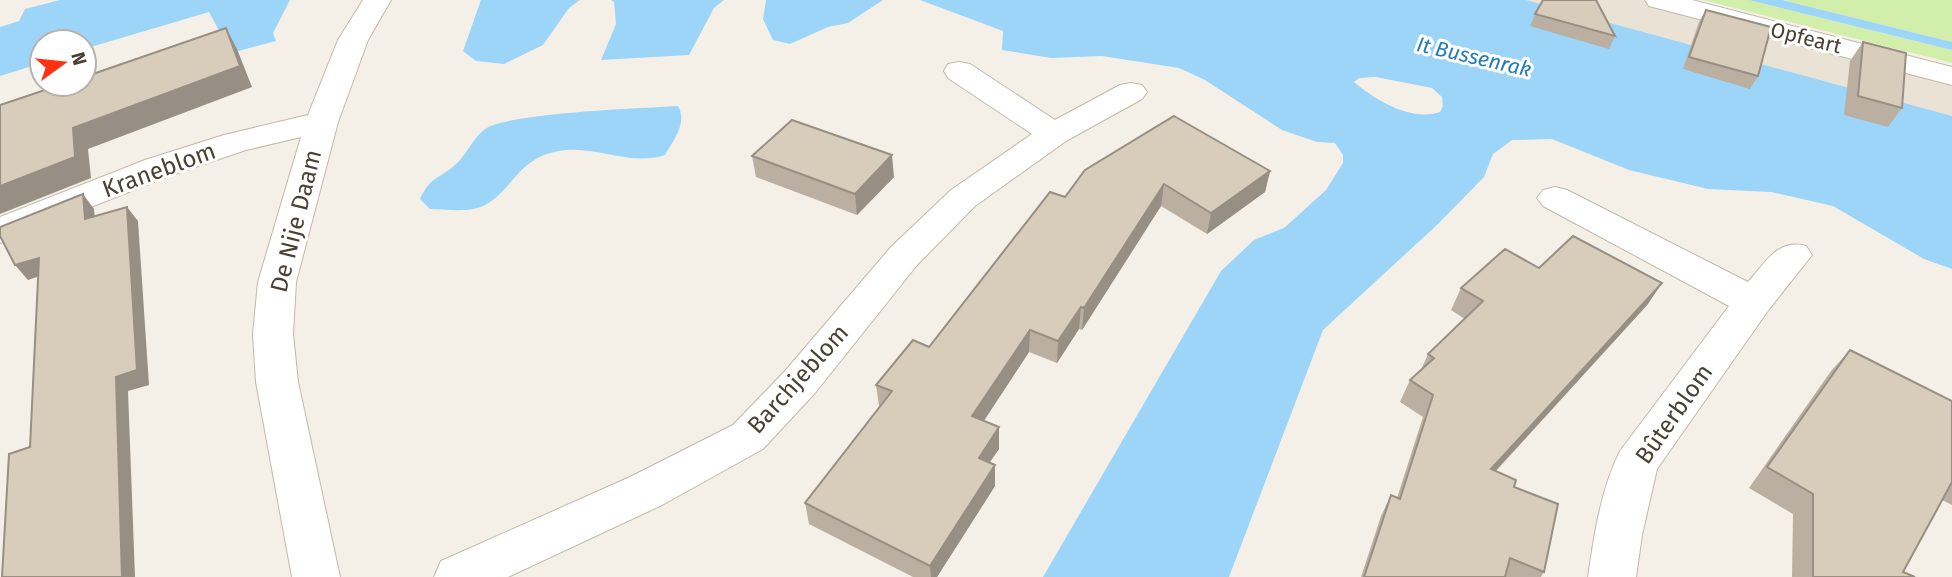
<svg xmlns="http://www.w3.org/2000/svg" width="1952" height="577" viewBox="0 0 1952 577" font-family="'Fira Sans',sans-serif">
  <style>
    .residential { fill: #eae2d4 }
    .green { fill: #d1eeab }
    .water { fill: #9dd5f8; fill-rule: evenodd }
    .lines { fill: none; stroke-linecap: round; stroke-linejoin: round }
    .minor-casing { stroke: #c2b8a8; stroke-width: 2 }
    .minor { fill: #fff; fill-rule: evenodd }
    .wall { fill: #baafa1 }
    .shaded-wall { fill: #978f83 }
    .building { fill: #d8ccbb; stroke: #978f83; stroke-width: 2 }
    .labels { text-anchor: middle; stroke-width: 6; stroke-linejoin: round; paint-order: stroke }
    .far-street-label { font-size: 21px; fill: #494135; stroke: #fff }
    .far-water-label { font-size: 21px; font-style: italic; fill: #217bb8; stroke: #fff }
    .street-label { font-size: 24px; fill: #494135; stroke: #fff }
  </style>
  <rect width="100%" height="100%" fill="#f5f0e7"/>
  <polygon class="residential" points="1526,0 1642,0 1952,81 1952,116"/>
  <g class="green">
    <polygon points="1703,0 1749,0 1952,50 1952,63"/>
    <polygon points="1782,0 1952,0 1952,42"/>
  </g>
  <g class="water">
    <polygon points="60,0 290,0 273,33 276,41 231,53 209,12 84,49 84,42 42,42 42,63 0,76 0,27 19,21 25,9"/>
    <polygon points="481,0 580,0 569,8 543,45 504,64 476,61 463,51"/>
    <polygon points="611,0 724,0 714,8 689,55 601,60 616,24 614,2"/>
    <polygon points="766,0 883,0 848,23 828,27 790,44 773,40 763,19"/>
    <path d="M920 0H1526L1952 116V269L1924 259 1833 206 1771 192 1708 189 1629 170 1552 139 1512 140 1493 154 1484 177 1438 224 1323 330 1229 577H1043L1221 271 1254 240 1284 228 1326 190 1343 163V155L1335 143 1317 142 1282 130 1205 80 1179 68 1102 56 1051 58 1002 50 1003 31ZM1376 77 1432 88 1442 97 1443 106 1440 112C1412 122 1375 100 1354 82L1359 78Z"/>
    <polygon points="1749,0 1782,0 1952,42 1952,50"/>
    <path d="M678 106C688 123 673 141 665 155 630 167 595 144 559 151 517 158 513 191 483 206 468 213 445 209 430 209L420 199C432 175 436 181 454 166 466 156 472 139 485 129 506 113 645 108 678 106Z"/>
  </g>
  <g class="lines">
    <g class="minor-casing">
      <g id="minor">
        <polygon points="363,0 391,0 368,40 338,122 296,282 293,334 298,382 340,577 292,577 256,382 253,334 258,282 301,137 246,150 169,176 0,243 0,217 145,160 224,135 308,115 338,40"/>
        <polygon points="1645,0 1692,0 1952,67 1952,85 1649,6"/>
        <polygon points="959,62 970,64 1055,120 1120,85 1131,83 1142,85 1147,92 1142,99 1066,141 975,206 917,265 815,393 763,449 662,505 508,577 434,577 441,561 630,477 733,425 785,371 891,247 951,190 1032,134 948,78 944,71 948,64"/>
        <path d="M1555 187 1567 190 1748 282C1765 263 1778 238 1806 246L1812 255 1767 312 1657 469 1642 535 1636 577H1588C1594 535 1601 489 1620 451L1729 306 1543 206 1537 198 1543 190Z"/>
      </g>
    </g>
    <use href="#minor" class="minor"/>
  </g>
  <g class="wall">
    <polygon points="1706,10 1758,76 1750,89 1683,69 1699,22"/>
    <polygon points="1535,14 1615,36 1609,49 1530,26"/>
    <polygon points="1863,42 1902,108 1888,127 1844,115 1850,61"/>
    <polygon points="752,156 894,177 857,215 756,177"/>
    <polygon points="1270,171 1265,192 1207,234 1161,206 1082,330 1079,329 1057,363 1029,352 984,421 999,449 989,463 995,486 937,577 913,577 809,524 805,503 880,407 879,406 876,385 929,347 1065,197"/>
    <polygon points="1539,268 1648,304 1496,471 1514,487 1544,572 1541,577 1361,577 1381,516 1391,495 1397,498 1423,417 1400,402 1410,380 1421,370 1428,354 1465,319 1451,310 1461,288"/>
    <polygon points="1850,350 1952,401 1952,505 1942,500 1903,572 1915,577 1792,577 1793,514 1749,488 1831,371"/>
  </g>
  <g class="shaded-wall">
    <polygon points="226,28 237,49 252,87 88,149 91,178 0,214 0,186 73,128"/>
    <polygon points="892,155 894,177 857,215 855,194"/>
    <polygon points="1270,171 1265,192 1207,234 1211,213"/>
    <polygon points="1164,184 1161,206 1082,330 1084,308"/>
    <polygon points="83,194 94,209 96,234 85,219"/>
    <polygon points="127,207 138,221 149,385 128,391 135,577 122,577 116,377"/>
    <polygon points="39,258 51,272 28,280 15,265"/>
    <polygon points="1662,283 1648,304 1478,490 1491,469"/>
    <polygon points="1081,307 1079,329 1057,363 1058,341"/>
    <polygon points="1030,330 1029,352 973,437 972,416"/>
    <polygon points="999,427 999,449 978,479 979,458"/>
    <polygon points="995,465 995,486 937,577 931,577 930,566"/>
  </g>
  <g class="building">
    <polygon points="1543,0 1596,0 1615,36 1535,14"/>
    <polygon points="1706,10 1771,27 1758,76 1689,57"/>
    <polygon points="226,28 240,66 73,128 75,157 0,186 0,105 63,84 84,84 84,77"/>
    <polygon points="1863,42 1906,53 1902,108 1858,96"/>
    <polygon points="1174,116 1270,171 1211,213 1164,184 1084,308 1081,307 1058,341 1030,330 972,416 999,427 979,458 995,465 930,566 805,503 892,391 876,385 913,340 929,347 1050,192 1065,197 1085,170"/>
    <polygon points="792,120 892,155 855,194 752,156"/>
    <polygon points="83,194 85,219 127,207 137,370 116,377 122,577 2,577 9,454 30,447 39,258 15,265 0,236 0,227"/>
    <polygon points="1573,236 1662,283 1491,469 1516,480 1514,487 1558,504 1544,572 1510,558 1505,577 1364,577 1391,495 1400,499 1433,395 1410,380 1434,358 1428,354 1483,301 1461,288 1505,249 1539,268"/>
    <polygon points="1850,350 1952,401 1952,482 1903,572 1915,577 1813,577 1813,494 1767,467"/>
  </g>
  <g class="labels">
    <g class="far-street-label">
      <text transform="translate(1806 38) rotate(14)" y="7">Opfeart</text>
    </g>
    <g class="far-water-label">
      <text transform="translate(1474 57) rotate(13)" y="7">It Bussenrak</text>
    </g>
    <g class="street-label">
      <text transform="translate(159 170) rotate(-20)" y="8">Kraneblom</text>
      <text transform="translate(296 221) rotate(-76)" y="8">De Nije Daam</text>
      <text transform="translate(798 379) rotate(-48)" y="8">Barchjeblom</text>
      <text transform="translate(1674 414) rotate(-55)" y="8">Bûterblom</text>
    </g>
  </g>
  <g transform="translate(63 63) rotate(75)"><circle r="33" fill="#ffffff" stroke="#b6b3ae" stroke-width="2"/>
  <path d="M0-5L12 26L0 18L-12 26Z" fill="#ff3214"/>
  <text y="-10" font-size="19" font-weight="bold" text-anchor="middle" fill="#494135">N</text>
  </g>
</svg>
